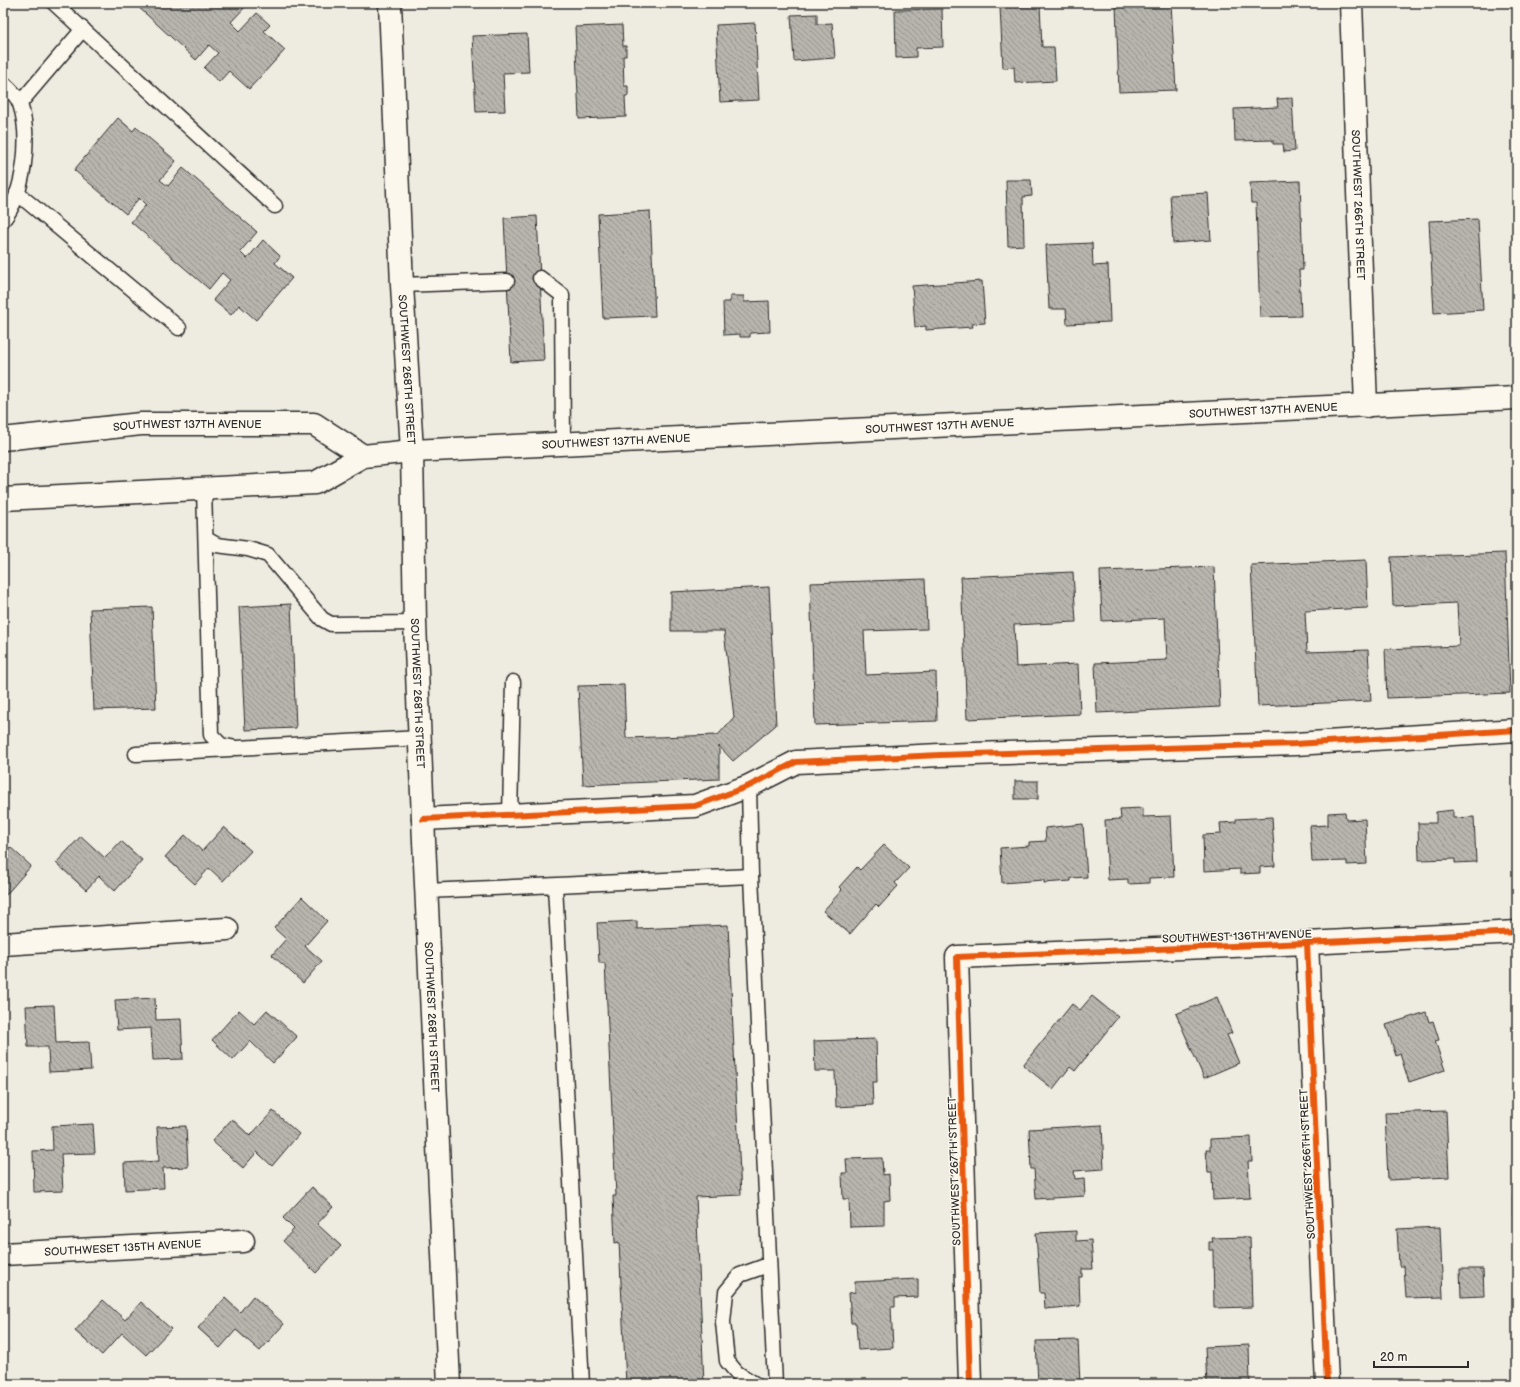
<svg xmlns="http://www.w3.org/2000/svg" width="1520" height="1387" viewBox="0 0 1520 1387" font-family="'Balsamiq Sans',sans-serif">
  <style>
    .building { fill: url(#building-back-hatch); stroke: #2b2b2b }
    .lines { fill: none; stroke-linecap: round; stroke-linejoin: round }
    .service-casing { stroke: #2b2b2b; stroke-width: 17 }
    .minor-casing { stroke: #2b2b2b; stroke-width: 25 }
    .secondary-casing { stroke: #2b2b2b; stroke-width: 25 }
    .service { stroke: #fbf7ec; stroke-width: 14 }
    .minor { stroke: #fbf7ec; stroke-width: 22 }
    .secondary { stroke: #fbf7ec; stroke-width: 22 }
    .cycleway-casing { stroke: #fbf7ec; stroke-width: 8 }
    .cycleway { stroke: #e8590c; stroke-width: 6 }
    .labels { text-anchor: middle; stroke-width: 3; stroke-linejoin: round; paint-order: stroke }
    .street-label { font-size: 11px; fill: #2b2b2b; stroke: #fbf7ec }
  </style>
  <defs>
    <pattern id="building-back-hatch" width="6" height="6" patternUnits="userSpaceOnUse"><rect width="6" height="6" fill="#b8b5ae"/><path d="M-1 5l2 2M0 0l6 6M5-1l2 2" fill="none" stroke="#96938e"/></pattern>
  </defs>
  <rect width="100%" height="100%" fill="#eeebe0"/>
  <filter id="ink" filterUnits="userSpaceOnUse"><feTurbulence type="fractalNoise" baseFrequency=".025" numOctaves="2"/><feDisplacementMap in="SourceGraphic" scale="8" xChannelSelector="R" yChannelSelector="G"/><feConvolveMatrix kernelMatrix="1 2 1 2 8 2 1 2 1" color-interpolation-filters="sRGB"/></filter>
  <g filter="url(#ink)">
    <g class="building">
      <polygon points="134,3 245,3 247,5 231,22 240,31 257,13 270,25 264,31 285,50 249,89 229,71 219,82 204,68 218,53 209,45 196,60"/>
      <polygon points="1171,3 1176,90 1119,92 1116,5"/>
      <polygon points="1040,5 1042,47 1054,47 1056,81 1015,83 1014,67 1003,68 1000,7"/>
      <polygon points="942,9 943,47 916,48 916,57 896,58 895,10"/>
      <polygon points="817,14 817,24 832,23 835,58 794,61 791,15"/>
      <polygon points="755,23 759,100 720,102 716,25"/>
      <polygon points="622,25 623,46 626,46 626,56 623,56 624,86 628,86 628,96 625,96 626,117 579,119 575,27"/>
      <polygon points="527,34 529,72 503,73 505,111 476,112 472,36"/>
      <polygon points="1292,98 1295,151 1284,152 1283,144 1273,144 1273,140 1235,141 1234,109 1278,107 1277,99"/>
      <polygon points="118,118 133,131 136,127 176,161 160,180 168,186 183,168 257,232 240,252 247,259 263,240 280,256 275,263 292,278 256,320 239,305 231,315 213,300 230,280 222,273 209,289 131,222 146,205 139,198 126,214 74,170"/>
      <polygon points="1006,180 1031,180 1032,196 1023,197 1024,245 1008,246"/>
      <polygon points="1300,181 1303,270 1299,270 1301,316 1260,317 1256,203 1251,203 1250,183"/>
      <polygon points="1208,193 1211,240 1173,243 1170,195"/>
      <polygon points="650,211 655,316 603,318 598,214"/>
      <polygon points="537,216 544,360 511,362 504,218"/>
      <polygon points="1478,219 1483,310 1434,313 1429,221"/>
      <polygon points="1092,243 1093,266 1108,265 1110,322 1067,324 1066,309 1049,309 1046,245"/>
      <polygon points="982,281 985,323 972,324 973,327 926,330 926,326 915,327 912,286"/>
      <polygon points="730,296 744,296 744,302 769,301 770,332 750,333 750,337 740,337 740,334 724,335 723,302 730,302"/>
      <polygon points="1505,553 1510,693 1387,698 1385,649 1459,646 1457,603 1393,606 1391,557"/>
      <polygon points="1366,560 1368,608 1305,611 1307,652 1368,650 1371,701 1258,706 1251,565"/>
      <polygon points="1214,567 1220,707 1097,713 1095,663 1167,660 1165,618 1102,621 1100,571"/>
      <polygon points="1073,572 1076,622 1014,625 1016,667 1078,664 1080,714 967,719 961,577"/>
      <polygon points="925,579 927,629 864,631 866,675 936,672 937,721 815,725 810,583"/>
      <polygon points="769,587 776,725 733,761 719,746 719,779 583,785 578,686 624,685 626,738 718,735 734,717 724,631 671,631 671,592"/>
      <polygon points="291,604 296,728 245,730 239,607"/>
      <polygon points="152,607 156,708 94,710 90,609"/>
      <rect x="1015" y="781" width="23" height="18"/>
      <polygon points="1143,808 1143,817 1171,816 1174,877 1149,878 1149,883 1128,884 1128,879 1108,880 1105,820 1121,819 1120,809"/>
      <polygon points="1453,810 1453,818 1474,817 1476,862 1455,863 1455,859 1419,860 1418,823 1436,823 1436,812"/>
      <polygon points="1345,812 1346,820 1365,819 1367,864 1347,865 1347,861 1312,862 1310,826 1328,825 1328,813"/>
      <polygon points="1272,817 1275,866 1260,867 1260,873 1240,874 1240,869 1204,871 1203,835 1221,834 1220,823 1236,822 1236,819"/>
      <polygon points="1083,824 1087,877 1071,878 1071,881 1044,883 1044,880 1002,883 1000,848 1029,846 1029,842 1046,841 1045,828"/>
      <polygon points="224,827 251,851 223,881 209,868 195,884 165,857 185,835 202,851"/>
      <polygon points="81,836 105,858 121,841 142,860 115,891 99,876 86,890 56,863"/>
      <polygon points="884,845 909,868 895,883 898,886 879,907 876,904 850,934 823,911 842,890 839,887 857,867 860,870"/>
      <polygon points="10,847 31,866 4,897 3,855"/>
      <polygon points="302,897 327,921 305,946 322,961 303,983 272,955 286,939 274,928"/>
      <polygon points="637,921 637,929 728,925 741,1195 696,1197 704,1384 626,1384 619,1242 615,1243 613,1196 616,1196 605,963 599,963 597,923"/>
      <polygon points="1092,996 1118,1017 1075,1071 1070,1067 1053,1089 1023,1065 1072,1004 1080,1010"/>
      <polygon points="1217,997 1232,1033 1227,1035 1239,1063 1204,1078 1176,1014"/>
      <polygon points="155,998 156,1020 181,1019 183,1059 153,1060 151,1028 117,1030 115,1000"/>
      <polygon points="54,1005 56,1043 89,1042 91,1070 49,1072 48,1047 28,1047 26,1006"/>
      <polygon points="239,1010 254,1024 267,1010 297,1037 273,1063 250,1041 233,1060 212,1040"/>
      <polygon points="1426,1012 1429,1022 1433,1021 1439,1040 1435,1041 1445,1070 1409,1082 1400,1054 1396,1056 1386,1025"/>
      <polygon points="876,1039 877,1082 872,1082 873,1105 836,1107 835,1071 815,1071 814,1041"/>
      <polygon points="273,1111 299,1134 272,1166 257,1152 243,1168 212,1141 232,1119 250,1136"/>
      <polygon points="1446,1111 1449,1177 1388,1180 1385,1113"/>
      <polygon points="93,1124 95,1153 61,1154 63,1191 34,1192 33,1151 53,1150 52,1126"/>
      <polygon points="1102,1125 1104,1169 1074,1171 1075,1179 1084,1178 1085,1196 1036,1199 1034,1169 1031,1169 1029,1129"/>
      <polygon points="186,1126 188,1167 163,1168 164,1188 125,1190 124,1163 159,1161 157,1127"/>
      <polygon points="1251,1137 1252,1161 1248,1161 1250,1198 1213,1200 1212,1172 1208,1172 1206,1150 1210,1150 1210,1139"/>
      <polygon points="882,1158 883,1175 889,1174 890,1200 884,1201 884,1226 850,1227 849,1199 843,1199 842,1173 847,1173 846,1159"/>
      <polygon points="312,1187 333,1207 317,1224 341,1246 316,1273 283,1241 294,1229 283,1218"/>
      <rect x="1513" y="1195" width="4" height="19"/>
      <polygon points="1440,1227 1443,1297 1406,1298 1404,1266 1399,1266 1397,1229"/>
      <polygon points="1076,1231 1076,1241 1091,1240 1093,1269 1082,1269 1082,1277 1079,1277 1080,1306 1045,1309 1044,1293 1040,1293 1036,1233"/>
      <polygon points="1250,1237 1252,1307 1214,1308 1213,1250 1209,1250 1209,1242 1213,1242 1212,1238"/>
      <polygon points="1460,1269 1483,1269 1484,1296 1461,1297"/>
      <polygon points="918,1279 918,1297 895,1298 895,1307 891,1307 893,1348 858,1350 856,1323 851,1323 849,1293 855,1292 855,1282"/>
      <polygon points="253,1296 284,1324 260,1351 236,1330 220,1348 198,1328 225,1298 240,1312"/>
      <polygon points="103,1300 125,1320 141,1302 171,1329 146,1355 122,1333 102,1355 75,1331"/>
      <polygon points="1078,1340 1080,1384 1038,1384 1036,1341"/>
      <polygon points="1249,1345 1250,1384 1207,1384 1205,1347"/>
    </g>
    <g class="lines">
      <g class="service-casing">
        <g id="service">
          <polyline points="54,3 275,206"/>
          <path d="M3 83C9 88 17 96 20 104 31 137 25 193 3 220"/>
          <polyline points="20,103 83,29"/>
          <polyline points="17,193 179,328"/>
          <polyline points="540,278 562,295 563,444"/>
          <polyline points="402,285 507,281"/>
          <polyline points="204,489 211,735 221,745 236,748 420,738"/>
          <polyline points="206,539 217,545 248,549 268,555 322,619 331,624 415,623"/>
          <polyline points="136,754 230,749"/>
          <polyline points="749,786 751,876 775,1384"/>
          <polyline points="510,816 513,682"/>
          <polyline points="555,886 582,1384"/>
          <polyline points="426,891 751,876"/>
          <polyline points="755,1384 737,1373 727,1361 723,1322 726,1292 740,1275 768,1265"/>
        </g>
      </g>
      <g class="minor-casing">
        <g id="minor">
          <path id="s1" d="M1351 3 1366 406"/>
          <polyline points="423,819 695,806 749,786 796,762 940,755 1295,744 1517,730"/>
          <polyline points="1307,943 1327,1384"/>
          <polyline points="3,944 227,929"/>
          <path id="s2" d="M3 1254 243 1241"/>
          <polyline points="970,1384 957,957 1307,943 1517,932"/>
        </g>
      </g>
      <g class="secondary-casing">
        <g id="secondary">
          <path id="s3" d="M390 3 402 285 412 451 415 623 423 819 449 1384"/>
          <path id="s4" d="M3 439 141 424H314L363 456"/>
          <path id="s5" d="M3 499 315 483 363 456 412 451 1517 398"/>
        </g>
      </g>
      <use href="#service" class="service"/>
      <use href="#minor" class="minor"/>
      <use href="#secondary" class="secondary"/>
      <g class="cycleway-casing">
        <g id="cycleway">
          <polyline points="423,819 695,806 749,786 796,762 940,755 1295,744 1517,730"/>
          <polyline points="1307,943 1327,1384"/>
          <polyline points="970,1384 957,957 1307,943 1517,932"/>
        </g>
      </g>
      <use href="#cycleway" class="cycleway"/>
    </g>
  </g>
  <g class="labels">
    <g class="street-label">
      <text dy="4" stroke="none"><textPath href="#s1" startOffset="202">SOUTHWEST 266TH STREET</textPath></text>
      <text dy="4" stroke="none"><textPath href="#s3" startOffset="367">SOUTHWEST 268TH STREET</textPath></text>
      <text dy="4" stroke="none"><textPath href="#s5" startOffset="1269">SOUTHWEST 137TH AVENUE</textPath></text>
      <text dy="4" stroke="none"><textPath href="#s4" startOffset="185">SOUTHWEST 137TH AVENUE</textPath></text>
      <text dy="4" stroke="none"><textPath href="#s5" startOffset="945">SOUTHWEST 137TH AVENUE</textPath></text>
      <text dy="4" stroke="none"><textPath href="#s5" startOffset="621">SOUTHWEST 137TH AVENUE</textPath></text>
      <text dy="4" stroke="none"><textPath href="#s3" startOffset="691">SOUTHWEST 268TH STREET</textPath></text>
      <text transform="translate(1237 936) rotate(-2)" y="4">SOUTHWEST 136TH AVENUE</text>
      <text dy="4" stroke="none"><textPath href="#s3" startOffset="1015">SOUTHWEST 268TH STREET</textPath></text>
      <text transform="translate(1307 1164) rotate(-93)" y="4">SOUTHWEST 266TH STREET</text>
      <text transform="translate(954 1171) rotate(-92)" y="4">SOUTHWEST 267TH STREET</text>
      <text dy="4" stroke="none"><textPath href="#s2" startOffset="120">SOUTHWESET 135TH AVENUE</textPath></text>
    </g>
  </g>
  <rect width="1520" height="1387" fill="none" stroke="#fbf7ec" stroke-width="16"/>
  <rect x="8" y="8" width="1504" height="1371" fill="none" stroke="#2b2b2b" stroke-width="1.5" filter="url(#ink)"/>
  <path d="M1374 1361v6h94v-6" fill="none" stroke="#2b2b2b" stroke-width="2"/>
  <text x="1380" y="1361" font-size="12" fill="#2b2b2b" stroke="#fbf7ec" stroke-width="3" paint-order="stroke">20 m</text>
</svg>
